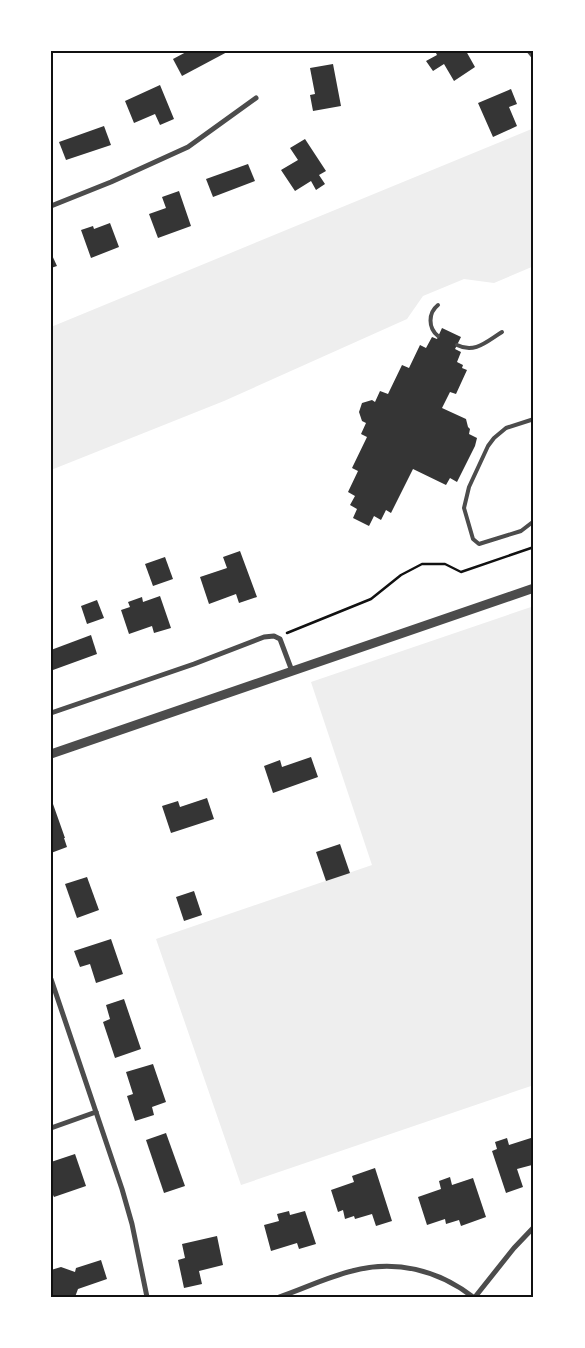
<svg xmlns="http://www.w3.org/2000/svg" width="585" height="1348" viewBox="0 0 585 1348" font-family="Montserrat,sans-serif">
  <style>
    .green { fill: #eee }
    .building { fill: #353535 }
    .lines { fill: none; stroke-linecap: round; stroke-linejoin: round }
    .path { stroke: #111; stroke-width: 2.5 }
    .service { stroke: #4c4c4c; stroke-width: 4 }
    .minor { stroke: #4c4c4c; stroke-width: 5 }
    .tertiary { stroke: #4c4c4c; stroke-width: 9 }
    .neatline { fill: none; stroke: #111; stroke-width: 2 }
  </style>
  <rect width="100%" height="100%" fill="#fff"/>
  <g class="green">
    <polygon points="534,128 534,266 494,283 464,279 423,296 407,319 224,401 51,470 51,327"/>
    <polygon points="534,606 534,1085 241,1185 156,939 372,865 311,682"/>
  </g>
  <g class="building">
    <polygon points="188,51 229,51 182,76 173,59"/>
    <polygon points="435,51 466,51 475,67 454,81 444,64 433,71 426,61 437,55"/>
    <polygon points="333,64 341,106 313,111 310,95 315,94 310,68"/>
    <polygon points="160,85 174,119 160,125 155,114 134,123 125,101"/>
    <polygon points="511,89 517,104 509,107 517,126 493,137 478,103"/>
    <polygon points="104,126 111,145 66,160 59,142"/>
    <polygon points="305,139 326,171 319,175 325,184 316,190 311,181 295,191 281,170 298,160 290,148"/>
    <polygon points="248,164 255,181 213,197 206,179"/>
    <polygon points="179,191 191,226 158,238 149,214 166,208 162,197"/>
    <polygon points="110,223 119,247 91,258 81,230 93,226 94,229"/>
    <polygon points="51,253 57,266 51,268"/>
    <polygon points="442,328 461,337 455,349 461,352 457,362 463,365 462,368 467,370 456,394 450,392 442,408 466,419 468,427 470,429 469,434 477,438 475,446 457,482 450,478 446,485 413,469 391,513 386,510 381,520 374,516 369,526 353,518 357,509 350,505 355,496 348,492 358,471 352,468 367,437 361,434 366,423 362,421 359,412 362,403 372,400 375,402 380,391 388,394 402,365 409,368 420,345 426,348 432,337 437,339"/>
    <polygon points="240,551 257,597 239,603 236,594 209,604 200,577 227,568 223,557"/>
    <polygon points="165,557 173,579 153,586 145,564"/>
    <polygon points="160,596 171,628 154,633 152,626 129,634 121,610 130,607 128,602 142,597 143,602"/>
    <polygon points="97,600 104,618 87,624 81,606"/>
    <polygon points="91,635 97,654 53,670 51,665 51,650"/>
    <polygon points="311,757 318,777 273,793 264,766 280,760 282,767"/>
    <polygon points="207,798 214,819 171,833 162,806 178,801 180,807"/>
    <polygon points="51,804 53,804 65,838 64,838 67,847 51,853"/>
    <polygon points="340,844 350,873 326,881 316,852"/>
    <polygon points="87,877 99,910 77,918 65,884"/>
    <polygon points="194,891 202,915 184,921 176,897"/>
    <polygon points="111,939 123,974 96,983 90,964 80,967 74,951"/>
    <polygon points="124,999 141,1049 115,1058 103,1022 110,1019 106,1005"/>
    <polygon points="153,1064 166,1102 152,1107 154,1115 135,1121 127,1096 133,1094 126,1072"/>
    <polygon points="166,1133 185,1186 164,1193 146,1140"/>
    <polygon points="534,1137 534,1170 532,1165 517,1169 523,1187 506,1193 492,1151 497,1149 495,1142 507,1138 509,1145"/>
    <polygon points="75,1154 86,1186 54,1197 51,1191 51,1162"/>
    <polygon points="375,1168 392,1221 376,1226 372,1214 355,1219 354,1216 345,1219 343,1210 338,1212 331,1190 354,1182 352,1176"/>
    <polygon points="450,1177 452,1185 473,1178 486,1217 461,1226 459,1220 446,1224 445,1219 427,1225 418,1197 441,1189 439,1181"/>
    <polygon points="289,1211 290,1215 305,1211 316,1244 299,1249 297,1243 271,1251 264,1225 279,1221 277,1214"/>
    <polygon points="217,1236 223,1265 199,1271 202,1284 184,1288 178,1260 185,1258 182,1244"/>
    <polygon points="101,1260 107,1279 78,1289 75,1297 51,1297 51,1270 61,1267 75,1272 76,1268"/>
  </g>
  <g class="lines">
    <polyline class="path" points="287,633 371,599 401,575 422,564 445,564 461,572 534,547"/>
    <g class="service">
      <path d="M438 336C428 328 428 313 438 305"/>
      <path d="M457 345C475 354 487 341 502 332"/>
      <polyline points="534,419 506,428 494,438 488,446 469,487 464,508 473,539 479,544 521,531 534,521"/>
    </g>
    <g class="minor">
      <polyline points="529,51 534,57"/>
      <polyline points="51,206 111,182 188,147 256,98"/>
      <polyline points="51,713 194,664 264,637 274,636 280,639 292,671"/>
      <polyline points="51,979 122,1189 132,1224 147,1297"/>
      <polyline points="51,1128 96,1112"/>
      <path d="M279 1297C303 1289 327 1277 352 1271 395 1259 438 1270 473 1297"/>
      <polyline points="475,1297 514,1248 534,1227"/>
    </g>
    <polyline class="tertiary" points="51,754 534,588"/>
  </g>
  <rect width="585" height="1348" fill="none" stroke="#ffffff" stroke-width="105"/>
  <rect x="52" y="52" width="480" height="1244" class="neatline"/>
</svg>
